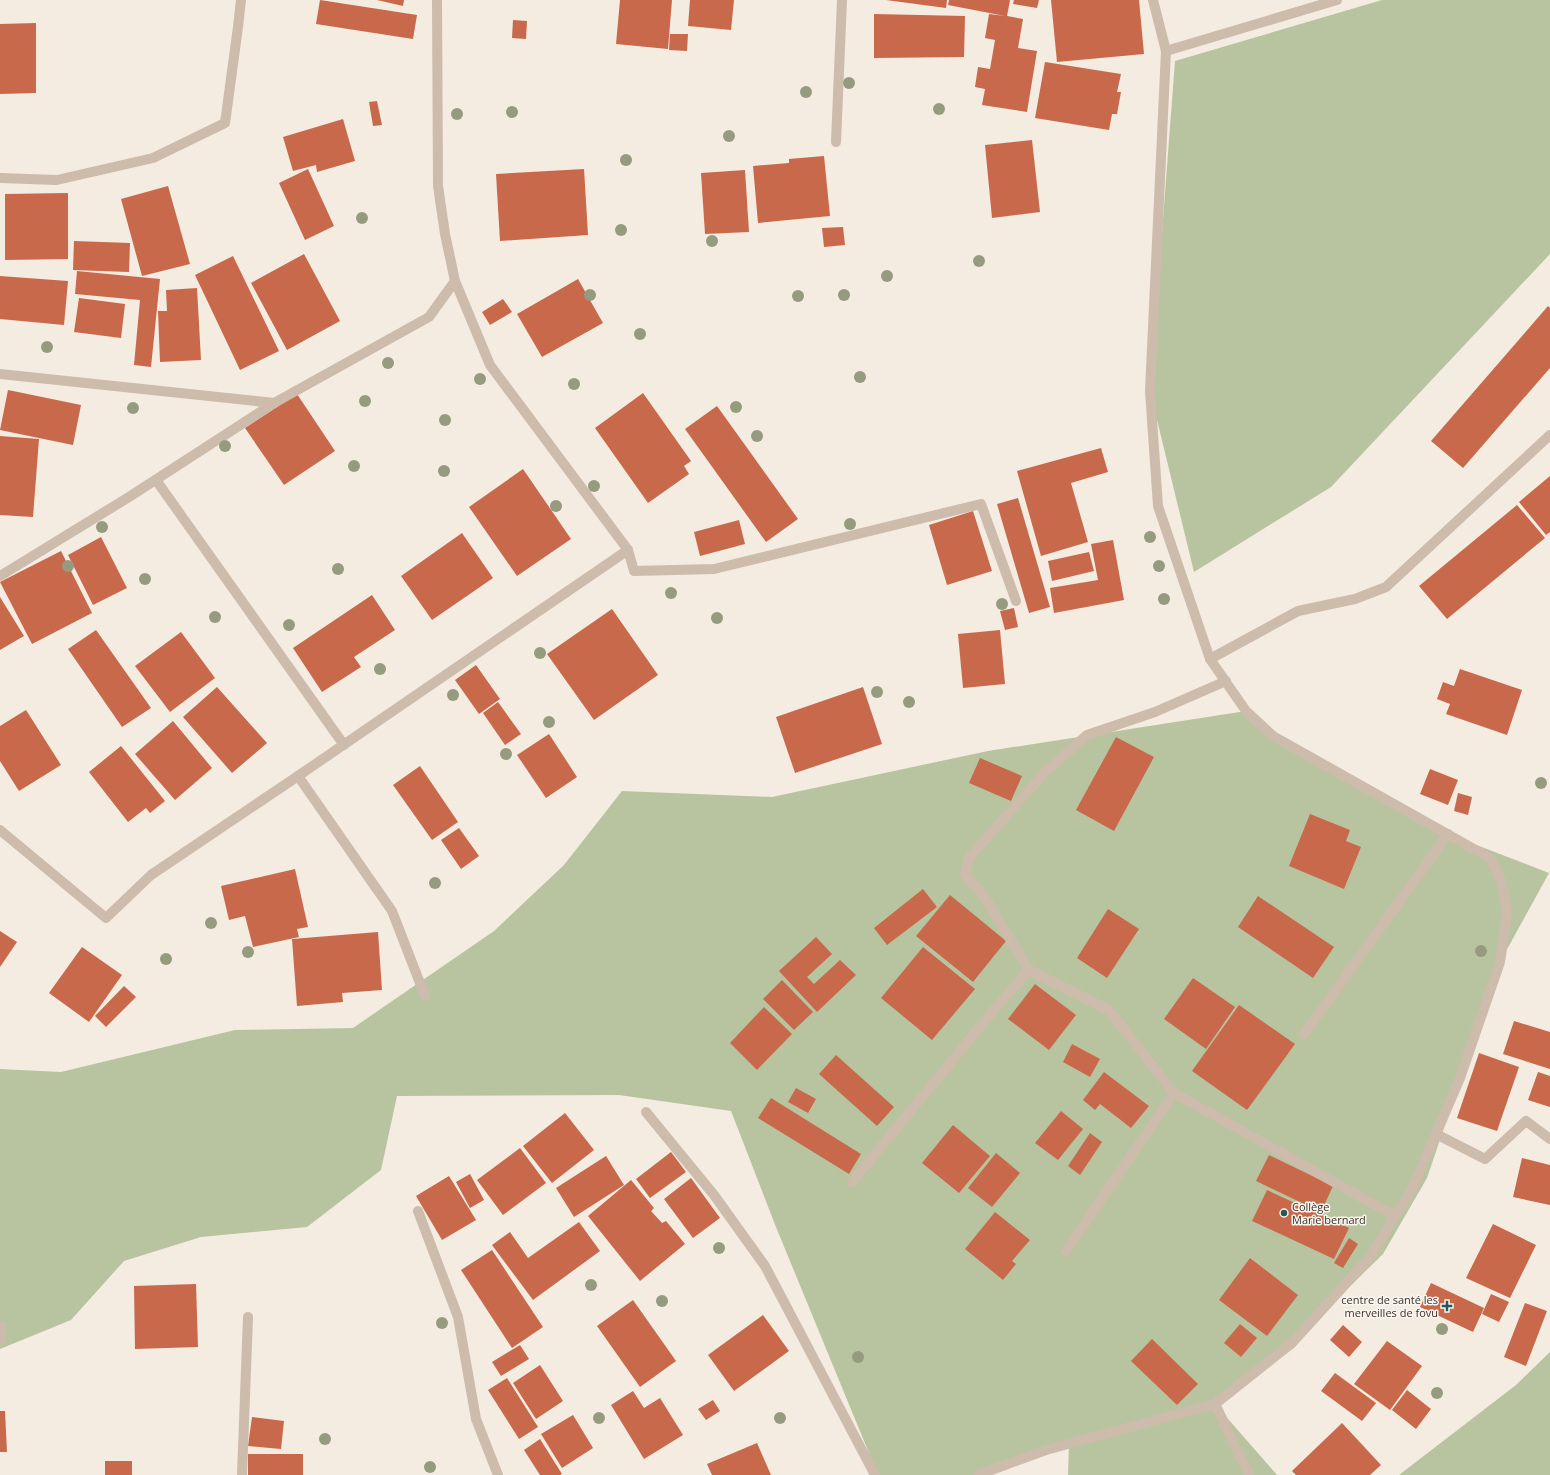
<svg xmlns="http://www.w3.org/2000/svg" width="1550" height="1475" viewBox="0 0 1550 1475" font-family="'Open Sans',sans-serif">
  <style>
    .green { fill: #b8c4a0 }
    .building { fill: #c8694b }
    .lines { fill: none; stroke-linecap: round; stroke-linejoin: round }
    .minor { stroke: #cdbbac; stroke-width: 10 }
    .tree { fill: #969b7f }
    .poi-dot { fill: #1f5a5e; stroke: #fbf5ee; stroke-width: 1.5 }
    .labels { text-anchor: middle; stroke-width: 3; stroke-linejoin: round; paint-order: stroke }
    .poi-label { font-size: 11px; fill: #3b302b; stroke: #fbf5ee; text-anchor: start }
  </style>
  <rect width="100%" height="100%" fill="#f4ebe1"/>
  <g class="green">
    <polygon points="1382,0 1550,0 1550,254 1331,487 1194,572 1150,391 1175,61"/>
    <polygon points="1246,711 1274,736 1448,834 1549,873 1500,962 1427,1178 1383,1254 1292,1343 1215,1404 1277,1475 1068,1475 1069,1444 978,1475 878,1475 776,1227 731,1111 619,1095 397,1096 381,1170 307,1227 201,1237 124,1261 71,1320 0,1349 0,1069 61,1072 235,1030 353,1028 494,931 564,865 622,791 772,797 988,751"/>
    <polygon points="1550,1352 1550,1475 1399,1475 1516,1385"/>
  </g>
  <g class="building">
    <polygon points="320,0 417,15 413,39 316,24"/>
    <polygon points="377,0 404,0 403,6"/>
    <polygon points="620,0 672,0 668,49 616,44"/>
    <polygon points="690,0 734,0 731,30 688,26"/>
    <polygon points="886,0 947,0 946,8"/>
    <polygon points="949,0 1010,0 1007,16 1023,19 1018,48 1037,51 1027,112 982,105 985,89 975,87 978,67 990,69 995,40 985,38 989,14 1005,16 948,5"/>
    <polygon points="1014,0 1039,0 1037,8 1013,4"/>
    <polygon points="1051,0 1139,0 1144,54 1057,62"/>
    <polygon points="874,14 965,16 964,57 874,58"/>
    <polygon points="513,20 527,21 526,39 512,38"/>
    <polygon points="36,23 36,93 0,94 0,24"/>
    <polygon points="670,34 688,34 687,51 669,50"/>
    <polygon points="1045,62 1121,74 1117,92 1121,92 1117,114 1112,114 1109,130 1035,118"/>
    <polygon points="377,101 382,125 373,126 369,102"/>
    <polygon points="343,119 355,161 317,172 316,165 293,171 283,137"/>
    <polygon points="1032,140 1040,212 992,218 985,145"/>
    <polygon points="824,156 830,216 758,223 753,166 789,163 789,159"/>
    <polygon points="308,169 334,226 305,240 279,183"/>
    <polygon points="584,169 588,235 500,241 496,174"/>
    <polygon points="745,170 749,232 705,234 701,173"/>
    <polygon points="168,186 190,264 142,276 121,199"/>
    <polygon points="68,193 68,259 5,260 5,194"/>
    <polygon points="843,227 845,245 824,247 822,228"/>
    <polygon points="74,241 130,243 129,272 73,270"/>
    <polygon points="304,254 340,321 287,350 251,283"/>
    <polygon points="233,256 279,351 240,370 195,275"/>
    <polygon points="77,271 160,279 151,367 134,365 140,300 75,294"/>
    <polygon points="0,276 68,281 64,325 0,319"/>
    <polygon points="578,279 603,323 542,357 517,314"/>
    <polygon points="197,288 201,360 160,362 158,311 167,311 166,290"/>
    <polygon points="79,298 125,304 121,338 74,332"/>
    <polygon points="503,299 512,312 490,325 482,312"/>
    <polygon points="1548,306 1550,308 1550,368 1463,468 1431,441"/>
    <polygon points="8,390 81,405 73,445 0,430"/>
    <polygon points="643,393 691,461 684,466 689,474 648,503 595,428"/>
    <polygon points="297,394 335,451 284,485 245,428"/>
    <polygon points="717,406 798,519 766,542 685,429"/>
    <polygon points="0,436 39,439 33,517 0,515"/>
    <polygon points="1101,448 1108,472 1071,483 1088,542 1041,556 1017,471"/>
    <polygon points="523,469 571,539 517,576 469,507"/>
    <polygon points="1550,476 1550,532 1546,535 1519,502"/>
    <polygon points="1018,498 1050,607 1029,613 997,504"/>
    <polygon points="1517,505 1545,538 1447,619 1419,586"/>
    <polygon points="973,511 992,571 947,585 929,525"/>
    <polygon points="739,520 745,544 700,556 694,532"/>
    <polygon points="462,533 493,578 432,620 401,576"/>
    <polygon points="101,537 127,588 93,605 68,555"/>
    <polygon points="1113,540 1124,600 1054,613 1050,588 1098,580 1091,544"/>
    <polygon points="61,551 92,613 32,644 0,582"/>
    <polygon points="1089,552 1094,571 1052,581 1048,561"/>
    <polygon points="372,595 395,630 354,657 361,667 322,692 293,648"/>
    <polygon points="0,597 24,636 0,650"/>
    <polygon points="1014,608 1018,627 1005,630 1000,611"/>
    <polygon points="612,609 658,675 594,720 547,654"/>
    <polygon points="96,630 151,708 122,727 68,649"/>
    <polygon points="1000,630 1005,684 963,688 958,634"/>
    <polygon points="181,632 215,678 170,712 135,666"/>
    <polygon points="476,665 500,699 479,714 455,680"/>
    <polygon points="1460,669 1522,690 1507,735 1446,714 1450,704 1437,699 1443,682 1454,686"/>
    <polygon points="217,687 267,743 232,773 183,717"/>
    <polygon points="863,687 882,744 795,773 776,717"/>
    <polygon points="498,702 521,734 505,745 483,713"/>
    <polygon points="26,710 61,765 19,791 0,761 0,726"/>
    <polygon points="173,721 212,768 175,800 135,754"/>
    <polygon points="549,734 577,777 546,798 517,755"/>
    <polygon points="1116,737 1154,757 1114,831 1076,810"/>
    <polygon points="121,746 165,801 150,813 146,808 128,822 89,772"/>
    <polygon points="980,758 1022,776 1011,801 969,783"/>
    <polygon points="420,766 458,822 432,840 393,785"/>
    <polygon points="1430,769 1458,780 1448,805 1420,794"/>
    <polygon points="1458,793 1472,797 1468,815 1454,811"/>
    <polygon points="1310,814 1350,830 1346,841 1361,847 1344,889 1289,866"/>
    <polygon points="459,828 479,856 461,869 441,840"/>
    <polygon points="295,869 308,927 297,929 299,937 253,947 245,916 229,920 221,886"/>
    <polygon points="923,889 937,907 887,945 874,928"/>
    <polygon points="950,895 1006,941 973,982 916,936"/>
    <polygon points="1258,896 1334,947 1313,978 1238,927"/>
    <polygon points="1108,909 1139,929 1107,978 1077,958"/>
    <polygon points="0,931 17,942 0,967"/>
    <polygon points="378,932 382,990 342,993 343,1002 297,1006 292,939"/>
    <polygon points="816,937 832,954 807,977 814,984 840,960 856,975 817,1012 779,971"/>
    <polygon points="82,947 122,975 89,1022 49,993"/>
    <polygon points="923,947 975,989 932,1040 881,998"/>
    <polygon points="1193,978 1235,1007 1206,1049 1164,1019"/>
    <polygon points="782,980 813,1012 794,1030 763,999"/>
    <polygon points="1035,984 1076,1015 1049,1050 1008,1019"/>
    <polygon points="124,986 136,997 106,1027 95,1016"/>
    <polygon points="1239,1005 1295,1044 1247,1110 1192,1071"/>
    <polygon points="764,1007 792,1034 757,1070 730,1043"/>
    <polygon points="1514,1021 1550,1032 1550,1069 1503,1054"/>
    <polygon points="1072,1044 1100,1059 1090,1077 1063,1062"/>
    <polygon points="1479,1053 1519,1067 1497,1131 1457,1118"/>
    <polygon points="836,1055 894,1107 877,1126 819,1074"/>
    <polygon points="1104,1072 1149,1106 1131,1128 1100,1104 1095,1110 1083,1100"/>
    <polygon points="1538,1072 1550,1076 1550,1107 1528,1100"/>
    <polygon points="796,1088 816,1099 808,1113 788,1102"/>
    <polygon points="771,1098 861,1154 849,1174 758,1118"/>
    <polygon points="1061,1111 1083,1129 1058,1160 1035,1143"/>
    <polygon points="565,1113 594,1150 552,1183 523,1146"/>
    <polygon points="953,1125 990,1156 959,1193 922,1163"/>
    <polygon points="1090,1133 1102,1142 1080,1175 1068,1166"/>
    <polygon points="520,1148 546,1183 503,1215 477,1180"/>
    <polygon points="671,1152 686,1172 650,1198 636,1179"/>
    <polygon points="996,1153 1020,1173 992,1207 968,1188"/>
    <polygon points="1269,1155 1333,1186 1321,1212 1256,1181"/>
    <polygon points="606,1156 624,1185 574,1217 556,1188"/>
    <polygon points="1522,1158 1550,1165 1550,1205 1513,1197"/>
    <polygon points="470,1174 484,1200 470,1208 456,1182"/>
    <polygon points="449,1176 476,1220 442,1240 416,1196"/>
    <polygon points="691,1178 720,1218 693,1238 664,1199"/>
    <polygon points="631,1180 654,1208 651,1211 662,1223 666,1221 685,1244 640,1281 588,1216"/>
    <polygon points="1267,1190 1349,1228 1334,1259 1252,1221"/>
    <polygon points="995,1212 1030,1240 1012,1261 1016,1264 1003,1280 965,1249"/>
    <polygon points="579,1222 600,1251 533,1300 492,1245 510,1232 528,1258"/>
    <polygon points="1493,1224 1536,1245 1510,1298 1466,1278"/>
    <polygon points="1349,1238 1358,1244 1343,1268 1334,1263"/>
    <polygon points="492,1250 543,1327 512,1348 461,1270"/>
    <polygon points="1250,1258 1298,1295 1267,1336 1219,1300"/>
    <polygon points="1431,1283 1484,1308 1473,1332 1420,1307"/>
    <polygon points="196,1284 198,1347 135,1349 134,1286"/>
    <polygon points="1491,1294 1509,1302 1499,1322 1482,1314"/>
    <polygon points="633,1300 676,1361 640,1387 597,1326"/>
    <polygon points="1525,1303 1547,1311 1526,1366 1504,1357"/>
    <polygon points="763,1315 789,1351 734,1391 708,1355"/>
    <polygon points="1240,1324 1257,1338 1241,1357 1224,1343"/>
    <polygon points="1343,1325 1362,1342 1349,1357 1330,1340"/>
    <polygon points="1152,1339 1198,1384 1177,1405 1131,1361"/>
    <polygon points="1387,1341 1422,1366 1390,1410 1354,1384"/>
    <polygon points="520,1345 529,1359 501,1376 492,1362"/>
    <polygon points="540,1365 563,1401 536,1419 513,1383"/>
    <polygon points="1335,1373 1376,1403 1362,1421 1321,1391"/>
    <polygon points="507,1378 538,1427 519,1439 488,1390"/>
    <polygon points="1407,1390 1431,1409 1416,1429 1392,1410"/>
    <polygon points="633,1391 644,1408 660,1398 683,1435 644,1459 611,1405"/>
    <polygon points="713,1400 720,1411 706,1420 698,1409"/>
    <polygon points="0,1411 5,1411 7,1452 0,1452"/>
    <polygon points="573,1415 593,1448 562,1468 541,1434"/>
    <polygon points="252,1417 284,1421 281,1449 248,1446"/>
    <polygon points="1342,1423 1381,1465 1370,1475 1296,1475 1292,1471"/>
    <polygon points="540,1439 562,1474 560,1475 540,1475 524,1450"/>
    <polygon points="757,1443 771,1475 712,1475 707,1464"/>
    <rect x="248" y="1454" width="55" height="21"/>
    <rect x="105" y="1461" width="27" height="14"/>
  </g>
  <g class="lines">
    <g class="minor">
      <polyline points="437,0 438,186 445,234 455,281 490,365 628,550 634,571 714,569 981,504 1016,601"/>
      <polyline points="1166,51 1337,0"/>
      <polyline points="836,142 842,0"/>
      <polyline points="0,178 57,180 153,158 225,123 238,27 241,0"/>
      <polyline points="0,374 274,403"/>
      <polyline points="156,480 344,745"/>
      <polyline points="0,576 129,497 274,403 429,317 455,281"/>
      <polyline points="1210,659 1298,611 1355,599 1386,587 1550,435"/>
      <polyline points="298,776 392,911 425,996"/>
      <polyline points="0,830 106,918 151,875 298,776 628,550"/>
      <polyline points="1304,1034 1448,834"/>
      <polyline points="1174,1093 1109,1010 1029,970 983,895 965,875 969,858 1044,773 1087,735 1155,712 1226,681"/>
      <polyline points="646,1112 714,1195 765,1266 875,1475"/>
      <polyline points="1436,1134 1485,1159 1526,1121 1550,1139"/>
      <polyline points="852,1182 993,1011 1029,970"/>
      <polyline points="418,1211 458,1317 476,1419 498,1475"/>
      <polyline points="1066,1251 1174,1093 1395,1216"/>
      <polyline points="0,1340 1,1326"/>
      <polyline points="1215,1404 1249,1475"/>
      <polyline points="242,1475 248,1317"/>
      <polyline points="978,1475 1046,1450 1215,1404 1292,1343 1371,1256 1412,1189 1436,1134 1460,1078 1500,962 1507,913 1502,883 1490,858 1273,736 1246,711 1210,659 1158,506 1150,391 1166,51 1153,0"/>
    </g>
  </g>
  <g class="tree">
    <circle cx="849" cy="83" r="6"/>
    <circle cx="806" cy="92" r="6"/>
    <circle cx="939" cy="109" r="6"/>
    <circle cx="512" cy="112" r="6"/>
    <circle cx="457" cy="114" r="6"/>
    <circle cx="729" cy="136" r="6"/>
    <circle cx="626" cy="160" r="6"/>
    <circle cx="362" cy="218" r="6"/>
    <circle cx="621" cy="230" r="6"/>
    <circle cx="712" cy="241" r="6"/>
    <circle cx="979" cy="261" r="6"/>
    <circle cx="887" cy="276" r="6"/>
    <circle cx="590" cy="295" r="6"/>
    <circle cx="844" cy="295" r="6"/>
    <circle cx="798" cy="296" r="6"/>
    <circle cx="640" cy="334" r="6"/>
    <circle cx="47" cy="347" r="6"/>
    <circle cx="388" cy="363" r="6"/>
    <circle cx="860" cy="377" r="6"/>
    <circle cx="480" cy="379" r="6"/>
    <circle cx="574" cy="384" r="6"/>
    <circle cx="365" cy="401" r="6"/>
    <circle cx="736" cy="407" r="6"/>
    <circle cx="133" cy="408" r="6"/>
    <circle cx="445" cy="420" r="6"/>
    <circle cx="757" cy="436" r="6"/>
    <circle cx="225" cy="446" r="6"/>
    <circle cx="354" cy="466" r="6"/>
    <circle cx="444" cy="471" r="6"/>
    <circle cx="594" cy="486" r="6"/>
    <circle cx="556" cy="506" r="6"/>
    <circle cx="850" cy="524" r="6"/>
    <circle cx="102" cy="527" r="6"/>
    <circle cx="1150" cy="537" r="6"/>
    <circle cx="68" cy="566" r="6"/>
    <circle cx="1159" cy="566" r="6"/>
    <circle cx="338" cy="569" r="6"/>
    <circle cx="145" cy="579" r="6"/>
    <circle cx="671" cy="593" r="6"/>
    <circle cx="1164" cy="599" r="6"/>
    <circle cx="1002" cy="604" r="6"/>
    <circle cx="215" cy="617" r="6"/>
    <circle cx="717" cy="618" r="6"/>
    <circle cx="289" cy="625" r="6"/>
    <circle cx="540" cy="653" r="6"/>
    <circle cx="380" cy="669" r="6"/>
    <circle cx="877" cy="692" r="6"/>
    <circle cx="453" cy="695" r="6"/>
    <circle cx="909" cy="702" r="6"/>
    <circle cx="549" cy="722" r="6"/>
    <circle cx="506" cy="754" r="6"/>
    <circle cx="1541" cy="783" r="6"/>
    <circle cx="435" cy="883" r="6"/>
    <circle cx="211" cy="923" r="6"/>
    <circle cx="1481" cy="951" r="6"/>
    <circle cx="248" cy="952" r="6"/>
    <circle cx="166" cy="959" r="6"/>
    <circle cx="719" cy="1248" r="6"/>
    <circle cx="591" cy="1285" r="6"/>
    <circle cx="662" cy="1301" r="6"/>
    <circle cx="442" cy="1323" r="6"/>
    <circle cx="1442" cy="1329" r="6"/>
    <circle cx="858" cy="1357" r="6"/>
    <circle cx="1437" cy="1393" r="6"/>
    <circle cx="599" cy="1418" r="6"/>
    <circle cx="780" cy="1418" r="6"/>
    <circle cx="325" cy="1439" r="6"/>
    <circle cx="430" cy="1467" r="6"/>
  </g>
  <g class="poi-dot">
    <circle cx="1284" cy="1213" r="4"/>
    <path d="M1445 1300h4v4h4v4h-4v4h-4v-4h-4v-4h4z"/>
  </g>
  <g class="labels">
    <g class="poi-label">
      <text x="1292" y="1211">Collège<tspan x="1292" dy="13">Marie bernard</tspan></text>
      <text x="1438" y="1304" text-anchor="end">centre de santé les<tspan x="1438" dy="13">merveilles de fovu</tspan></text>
    </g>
  </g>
</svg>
